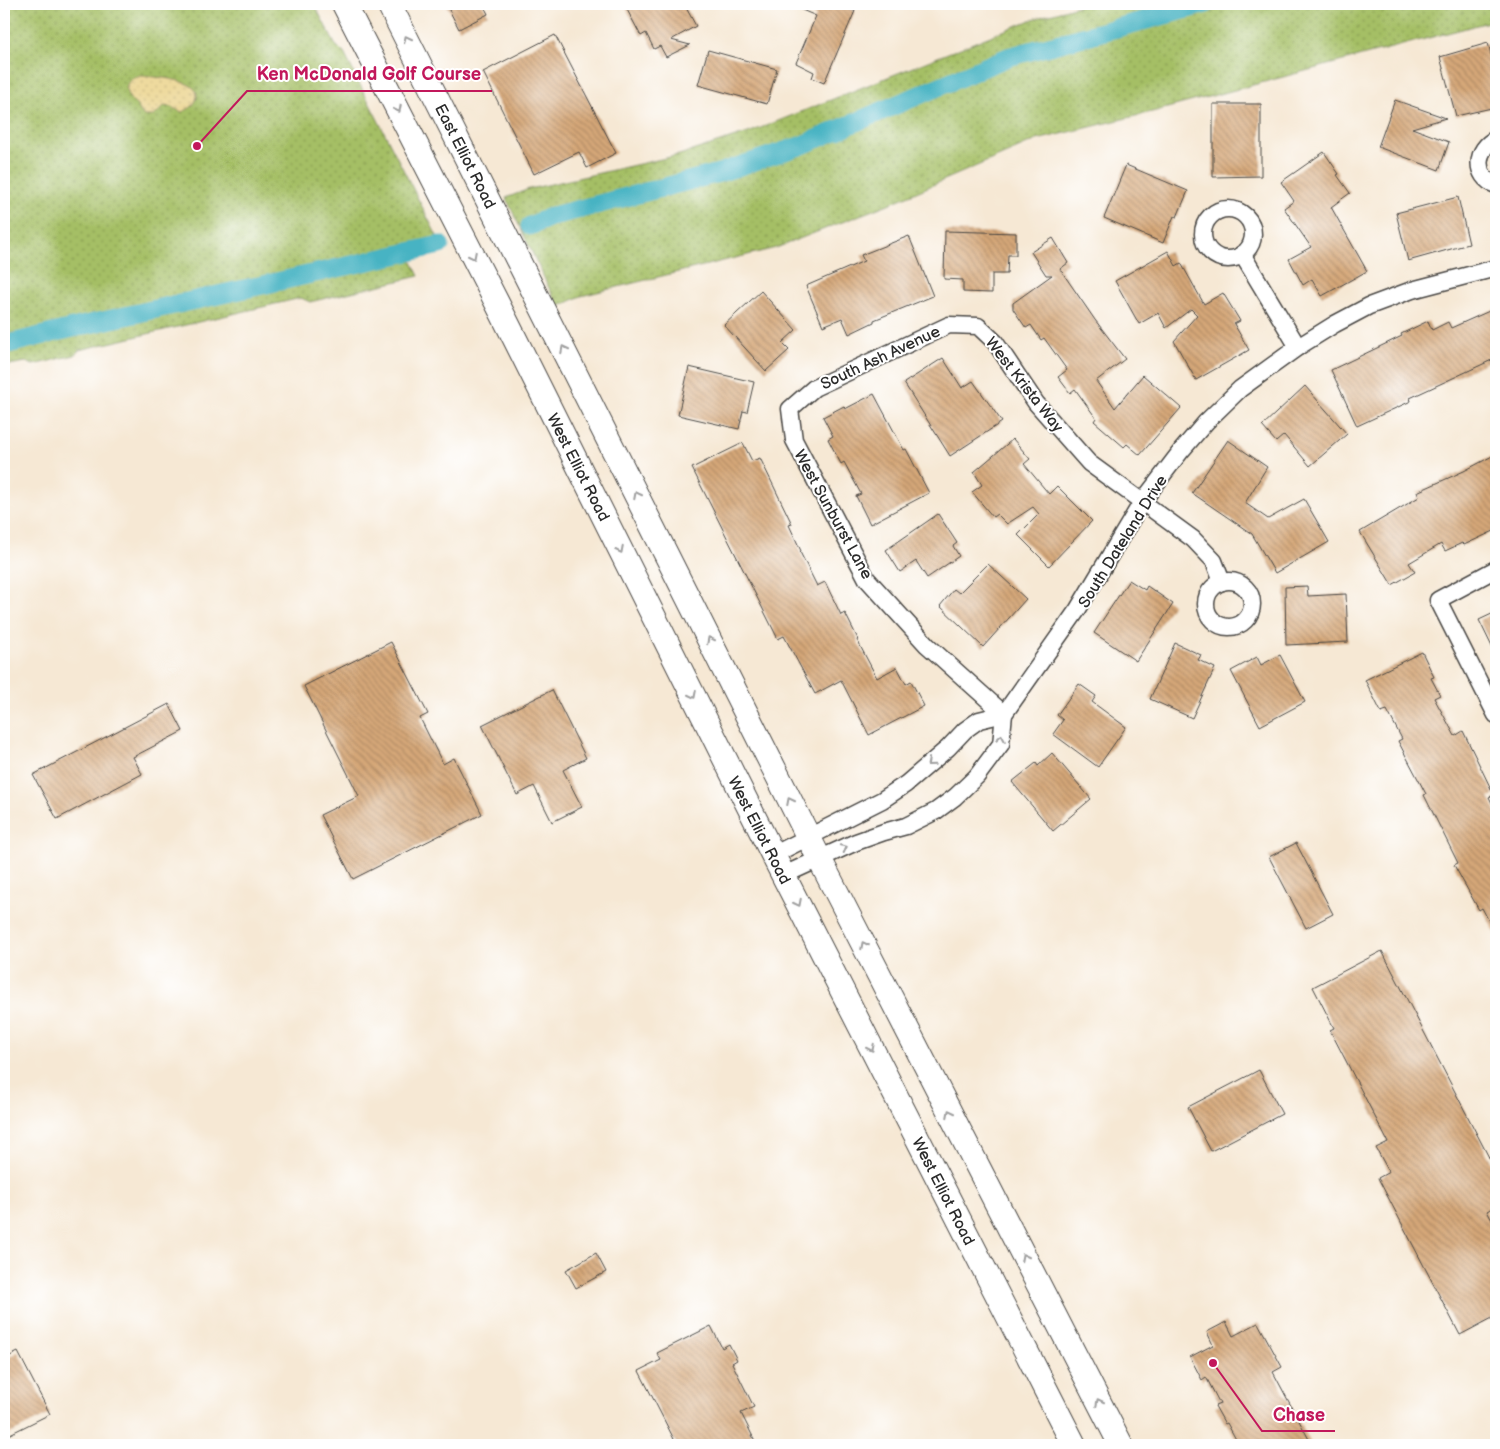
<svg xmlns="http://www.w3.org/2000/svg" width="1500" height="1449" viewBox="0 0 1500 1449" font-family="'Balsamiq Sans',sans-serif">
  <style>
    .grass { fill: url(#grass-dots); stroke: #687548 }
    .sand { fill: url(#sand-dots); stroke: #8c8264 }
    .lines { fill: none; stroke-linecap: round; stroke-linejoin: round }
    .canal { stroke: #46b3c3; stroke-width: 19 }
    .building { fill: url(#building-back-hatch) }
    .street-casing { stroke: #494744; stroke-width: 19 }
    .secondary-casing { stroke: #494744; stroke-width: 26 }
    .street { stroke: #fff; stroke-width: 16 }
    .secondary { stroke: #fff; stroke-width: 24 }
    .oneway { stroke: #a0a0a0 }
    .labels { text-anchor: middle; stroke-width: 4; stroke-linejoin: round; paint-order: stroke }
    .street-label { font-size: 16px; fill: #2b2b2b; stroke: #fff }
    .leader { fill: none; stroke: #c2185b; stroke-width: 2 }
    .callout-dot { fill: #c2185b; stroke: #fff; stroke-width: 2 }
    .callout-label { font-size: 18px; text-anchor: middle; font-weight: bold; fill: #c2185b; stroke: #fff; stroke-width: 4; stroke-linejoin: round; paint-order: stroke }
  </style>
  <defs>
    <pattern id="grass-dots" width="8" height="8" patternUnits="userSpaceOnUse" patternTransform="scale(1.25)"><rect width="8" height="8" fill="#a5bf65"/><path d="M2 2h.1M6 6h.1" fill="none" stroke="#879b53" stroke-width="1.8" stroke-linecap="round"/></pattern>
    <pattern id="sand-dots" width="8" height="8" patternUnits="userSpaceOnUse" patternTransform="scale(1.25)"><rect width="8" height="8" fill="#eeda9e"/><path d="M2 2h.1M6 6h.1" fill="none" stroke="#cb8" stroke-width="1.8" stroke-linecap="round"/></pattern>
    <pattern id="building-back-hatch" width="6" height="6" patternUnits="userSpaceOnUse" patternTransform="scale(1.25)"><rect width="6" height="6" fill="#d5a778"/><path d="M-1 5l2 2M0 0l6 6M5-1l2 2" fill="none" stroke="#ad8863"/></pattern>
  </defs>
  <rect width="100%" height="100%" fill="#fff"/>
  <filter id="ink" filterUnits="userSpaceOnUse"><feTurbulence type="fractalNoise" baseFrequency=".02" numOctaves="2"/><feDisplacementMap in="SourceGraphic" scale="10" xChannelSelector="R" yChannelSelector="G"/><feConvolveMatrix kernelMatrix="1 2 1 2 8 2 1 2 1" color-interpolation-filters="sRGB"/></filter>
  <filter id="wash" filterUnits="userSpaceOnUse"><feTurbulence type="fractalNoise" baseFrequency=".0096" numOctaves="4" result="noise"/><feDisplacementMap in="SourceGraphic" scale="20" xChannelSelector="R" yChannelSelector="G"/><feGaussianBlur stdDeviation="1.12" result="paint"/><feColorMatrix in="noise" values="0 0 0 0 0 0 0 0 0 0 0 0 0 0 0 0 0 1.4 0 .05"/><feComposite in="paint" operator="in"/></filter>
  <g filter="url(#wash)">
    <rect width="100%" height="100%" fill="#f6e8d4"/>
    <g class="grass">
      <polygon points="4,4 314,4 335,44 344,53 438,238 404,246 419,276 310,302 301,298 79,350 75,355 33,365 26,362 4,366"/>
      <polygon points="1084,4 1496,4 1496,20 1156,111 1037,140 891,203 776,248 581,296 558,307 506,198 529,189 679,155 748,133 1033,19"/>
    </g>
    <path class="sand" d="M142 76C154 77 205 79 196 100 193 107 189 109 182 112L171 107 164 106 154 116H144C141 113 140 110 137 106 135 103 131 101 129 97 122 85 130 77 142 76Z"/>
    <g class="lines">
      <g class="canal">
        <polyline points="530,226 553,216 719,173 800,146 1008,57 1206,4"/>
        <polyline points="4,345 81,326 440,245"/>
      </g>
    </g>
    <g id="blocks">
      <g class="building">
        <polygon points="446,4 483,4 488,14 459,29"/>
        <polygon points="624,4 684,4 696,26 671,40 690,45 666,57 660,46 654,49 646,33 641,36"/>
        <polygon points="788,4 838,4 855,11 824,83 812,78 814,72 796,63 816,16"/>
        <polygon points="555,35 616,153 587,168 579,152 534,174 483,72"/>
        <polygon points="1488,43 1496,73 1496,107 1456,116 1440,57"/>
        <polygon points="708,50 777,69 767,104 698,85"/>
        <polygon points="1395,100 1446,118 1412,128 1449,142 1439,170 1378,147"/>
        <polygon points="1213,104 1261,104 1261,176 1213,177"/>
        <polygon points="1324,152 1339,174 1337,175 1350,193 1331,207 1367,271 1322,296 1312,279 1303,285 1289,259 1311,247 1284,208 1294,201 1281,182"/>
        <polygon points="1126,165 1188,191 1177,217 1174,216 1163,243 1104,218"/>
        <polygon points="1458,197 1469,244 1408,261 1396,213"/>
        <polygon points="945,231 1016,233 1016,255 1008,255 1007,274 992,274 992,293 963,292 963,280 944,279"/>
        <polygon points="909,236 933,296 874,320 874,322 849,334 842,318 823,326 806,286 864,261 861,255"/>
        <polygon points="1053,238 1068,263 1060,269 1095,320 1125,359 1096,381 1115,408 1143,375 1181,408 1140,455 1127,444 1124,447 1094,421 1096,418 1075,389 1070,393 1058,377 1067,370 1044,338 1041,340 1031,325 1026,328 1013,309 1013,303 1052,275 1046,275 1031,252"/>
        <polygon points="1168,251 1176,266 1181,263 1204,304 1223,293 1240,321 1234,324 1249,350 1196,380 1174,341 1197,315 1191,309 1166,328 1158,313 1139,324 1115,281"/>
        <polygon points="761,291 796,330 782,343 789,350 766,371 724,325"/>
        <polygon points="1496,308 1496,358 1410,398 1411,401 1357,426 1331,370 1402,336 1401,334 1428,321 1432,330 1448,322 1451,328"/>
        <polygon points="943,358 962,388 973,381 1002,422 950,456 904,383"/>
        <polygon points="689,367 754,382 747,412 743,411 739,429 678,415"/>
        <polygon points="1305,386 1347,434 1310,466 1284,435 1276,442 1262,426"/>
        <polygon points="874,394 904,450 906,449 929,493 870,524 856,496 861,494 844,462 841,464 828,439 833,436 823,417 844,406 845,409"/>
        <polygon points="1013,439 1030,459 1024,464 1049,494 1057,486 1092,521 1049,566 1018,535 1039,514 1033,507 1007,524 997,514 993,517 972,492 982,485 974,472"/>
        <polygon points="1228,440 1267,467 1245,503 1268,519 1304,499 1329,542 1275,573 1252,534 1192,493"/>
        <polygon points="743,443 752,461 760,458 792,524 789,525 801,551 800,552 817,586 825,582 841,615 845,613 858,639 857,640 877,678 897,667 906,684 911,681 924,706 869,735 841,680 815,694 784,636 778,639 692,468"/>
        <polygon points="1496,454 1496,530 1464,545 1462,543 1445,551 1441,544 1409,563 1415,572 1392,585 1360,532 1419,497 1417,492 1464,471"/>
        <polygon points="938,514 957,543 953,546 959,556 927,578 916,561 900,572 886,550"/>
        <polygon points="988,564 1026,599 983,647 940,606 954,589 959,593"/>
        <polygon points="1129,580 1145,590 1147,586 1173,604 1136,661 1094,633"/>
        <polygon points="1307,586 1308,596 1346,594 1348,642 1286,645 1285,587"/>
        <polygon points="1496,612 1496,655 1479,620"/>
        <polygon points="391,642 428,714 420,718 443,764 454,758 482,814 353,879 320,815 359,796 304,686"/>
        <polygon points="1175,643 1201,655 1198,660 1215,668 1192,718 1150,699"/>
        <polygon points="1422,652 1434,677 1431,678 1440,695 1434,698 1455,736 1463,731 1494,795 1489,797 1496,811 1496,934 1482,908 1479,910 1454,865 1458,863 1424,795 1426,794 1398,741 1402,739 1387,710 1381,712 1365,680"/>
        <polygon points="1280,655 1305,702 1260,726 1231,671 1257,657 1261,665"/>
        <polygon points="1079,684 1096,696 1092,702 1126,727 1098,767 1053,734 1063,720 1057,715"/>
        <polygon points="552,690 586,758 563,770 582,807 552,822 534,786 517,795 482,725"/>
        <polygon points="169,704 183,731 133,757 142,774 57,819 33,775"/>
        <polygon points="1052,753 1091,799 1053,831 1012,782 1036,763 1038,766"/>
        <polygon points="1296,843 1333,914 1306,928 1269,857"/>
        <polygon points="1382,951 1496,1171 1496,1206 1487,1211 1496,1228 1496,1316 1460,1335 1378,1178 1389,1172 1376,1148 1388,1142 1330,1030 1334,1028 1313,987"/>
        <polygon points="1259,1070 1282,1114 1211,1151 1188,1107"/>
        <polygon points="596,1253 606,1272 576,1288 566,1270"/>
        <polygon points="1226,1322 1233,1336 1258,1323 1282,1367 1273,1372 1312,1445 1239,1445 1227,1423 1225,1424 1215,1406 1220,1404 1206,1377 1202,1380 1190,1357 1213,1345 1207,1332"/>
        <polygon points="711,1326 722,1348 729,1344 737,1360 732,1363 754,1407 741,1413 757,1445 677,1445 639,1371 661,1360 657,1353"/>
        <polygon points="18,1352 50,1414 4,1437 4,1359"/>
      </g>
    </g>
  </g>
  <g filter="url(#ink)">
    <use href="#blocks" fill-opacity="0" stroke="#494744" stroke-width="1"/>
    <g class="lines">
      <g class="street-casing">
        <g id="street">
          <path d="M1496 139C1475 148 1473 177 1496 185"/>
          <circle cx="1228" cy="234" r="25"/>
          <polyline points="1242,254 1298,347"/>
          <polyline points="1496,569 1438,600 1496,715"/>
          <circle cx="1229" cy="604" r="23"/>
          <polyline points="1004,714 927,645 867,579 794,440 790,409 814,388 949,325 978,326 995,342 1036,403 1089,463 1193,539 1214,561 1222,582"/>
          <polyline points="773,855 882,800 906,784 948,748 965,730 979,720 1004,714"/>
          <polyline points="784,875 856,842 884,832 906,826 936,811 955,797 977,776 1001,744 1004,714 1078,609 1142,502 1181,451 1206,422 1240,389 1298,347 1335,324 1369,306 1412,290 1496,268"/>
        </g>
      </g>
      <g class="secondary-casing">
        <g id="secondary">
          <polyline points="344,4 497,303 773,855 1074,1445"/>
          <polyline points="389,4 820,860 1121,1445"/>
        </g>
      </g>
      <use href="#street" class="street"/>
      <use href="#secondary" class="secondary"/>
    </g>
    <defs><path id="oneway-chevron" d="M-2-3.5L2.5 0L-2 3.5" fill="none" stroke-width="1.6" stroke-linecap="round" stroke-linejoin="round" transform="scale(1.25)"/></defs>
    <g class="oneway">
      <use href="#oneway-chevron" transform="translate(407 39) rotate(-117)"/>
      <use href="#oneway-chevron" transform="translate(398 109) rotate(63)"/>
      <use href="#oneway-chevron" transform="translate(473 256) rotate(63)"/>
      <use href="#oneway-chevron" transform="translate(564 349) rotate(-117)"/>
      <use href="#oneway-chevron" transform="translate(637 495) rotate(-117)"/>
      <use href="#oneway-chevron" transform="translate(620 550) rotate(63)"/>
      <use href="#oneway-chevron" transform="translate(710 640) rotate(-117)"/>
      <use href="#oneway-chevron" transform="translate(693 695) rotate(63)"/>
      <use href="#oneway-chevron" transform="translate(1001 738) rotate(-80)"/>
      <use href="#oneway-chevron" transform="translate(930 763) rotate(140)"/>
      <use href="#oneway-chevron" transform="translate(790 801) rotate(-117)"/>
      <use href="#oneway-chevron" transform="translate(844 848) rotate(-26)"/>
      <use href="#oneway-chevron" transform="translate(798 903) rotate(63)"/>
      <use href="#oneway-chevron" transform="translate(864 945) rotate(-117)"/>
      <use href="#oneway-chevron" transform="translate(871 1048) rotate(63)"/>
      <use href="#oneway-chevron" transform="translate(950 1113) rotate(-117)"/>
      <use href="#oneway-chevron" transform="translate(1024 1257) rotate(-117)"/>
      <use href="#oneway-chevron" transform="translate(1099 1402) rotate(-117)"/>
    </g>
  </g>
  <g class="labels">
    <g class="street-label">
      <text transform="translate(466 156) rotate(63)" y="6">East Elliot Road</text>
      <text transform="translate(880 357) rotate(-25)" y="6">South Ash Avenue</text>
      <text transform="translate(1025 384) rotate(52)" y="6">West Krista Way</text>
      <text transform="translate(579 467) rotate(63)" y="6">West Elliot Road</text>
      <text transform="translate(834 514) rotate(61)" y="6">West Sunburst Lane</text>
      <text transform="translate(1122 541) rotate(-58)" y="6">South Dateland Drive</text>
      <text transform="translate(760 830) rotate(63)" y="6">West Elliot Road</text>
      <text transform="translate(944 1191) rotate(63)" y="6">West Elliot Road</text>
    </g>
  </g>
  <path class="leader" d="M197 146L247 91H492M1213 1363L1262 1431H1335"/>
  <g class="callout-dot">
    <circle cx="197" cy="146" r="5"/>
    <circle cx="1213" cy="1363" r="5"/>
  </g>
  <g class="callout-label">
    <text x="369" y="80">Ken McDonald Golf Course</text>
    <text x="1299" y="1421">Chase</text>
  </g>
  <rect width="1500" height="1449" fill="none" stroke="#fff" stroke-width="20"/>
</svg>
